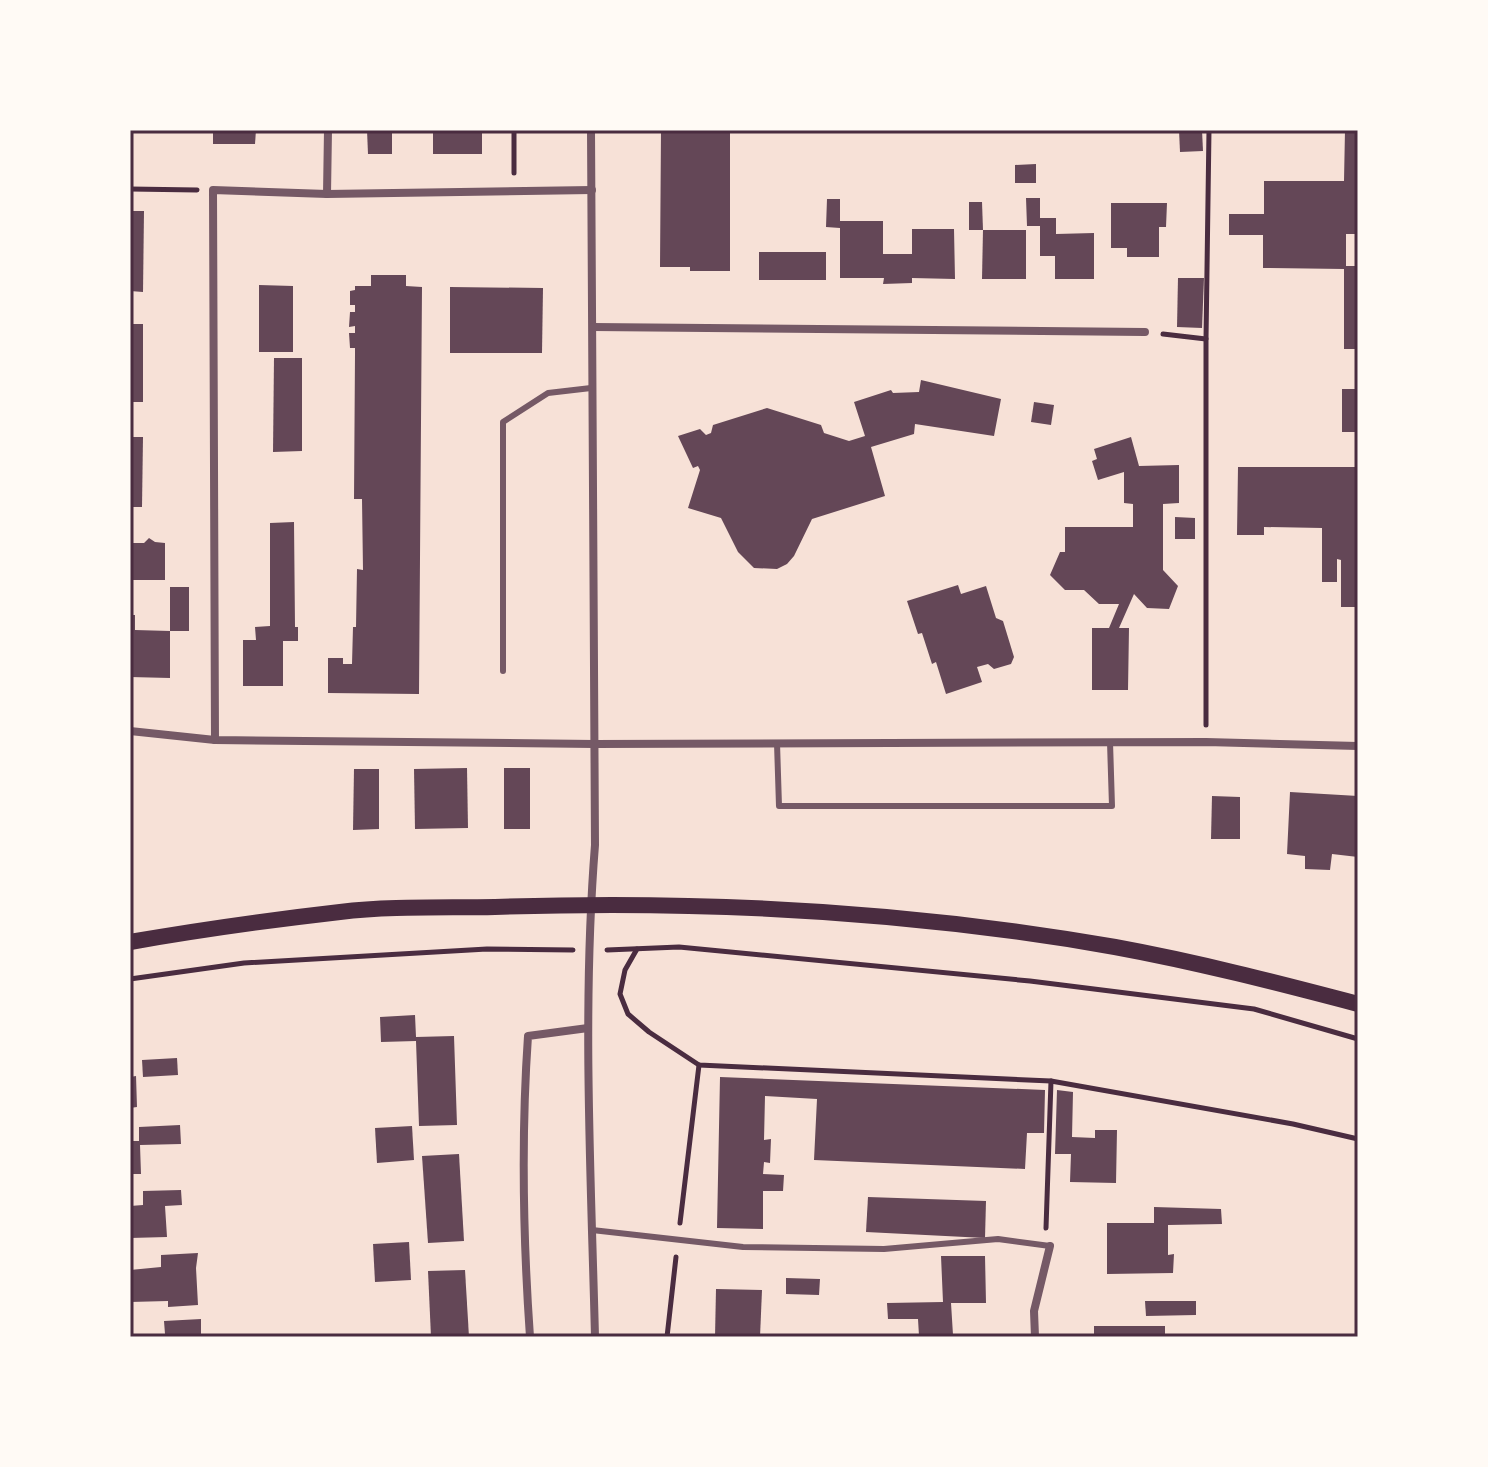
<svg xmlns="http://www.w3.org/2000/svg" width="1488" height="1467" viewBox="0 0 1488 1467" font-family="Cabin,sans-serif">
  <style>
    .building { fill: #644757 }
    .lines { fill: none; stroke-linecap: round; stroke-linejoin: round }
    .path { stroke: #4a2c40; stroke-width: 5 }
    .service { stroke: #755966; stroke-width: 6 }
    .minor { stroke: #755966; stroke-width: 8 }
    .secondary { stroke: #4a2c40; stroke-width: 16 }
    .neatline { fill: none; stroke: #4a2c40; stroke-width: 3 }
  </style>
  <rect width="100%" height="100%" fill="#f7e1d7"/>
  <g class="building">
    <polygon points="213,130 256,130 255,144 213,144"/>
    <polygon points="367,130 392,130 392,154 368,154"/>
    <rect x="433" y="130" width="49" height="24"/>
    <polygon points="661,130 730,130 730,271 690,271 690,267 660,267"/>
    <polygon points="1179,130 1202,130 1203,151 1180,152"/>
    <polygon points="1345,130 1358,130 1358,234 1346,234 1346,266 1358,266 1358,349 1344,349 1344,269 1263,268 1263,235 1229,235 1229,214 1264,214 1264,181 1344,181"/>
    <polygon points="1036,164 1036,183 1015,183 1015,165"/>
    <polygon points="1026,198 1040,198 1040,218 1056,218 1056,234 1094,233 1094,279 1055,279 1055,256 1040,256 1040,226 1027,226"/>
    <polygon points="827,199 840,199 840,221 883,221 883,254 912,254 912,229 954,229 955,279 912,278 912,283 883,284 884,278 840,278 840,228 826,227"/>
    <polygon points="969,202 982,202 983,230 969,230"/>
    <polygon points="1111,203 1167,203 1166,227 1159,227 1159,257 1127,257 1127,248 1111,248"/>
    <polygon points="130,211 144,211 143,292 130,291"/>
    <polygon points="983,230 1026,230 1026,279 982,279"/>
    <rect x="759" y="252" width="67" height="28"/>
    <polygon points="371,275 406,275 406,286 422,287 419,694 328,693 328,658 343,658 343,664 352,664 353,627 356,627 357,569 363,570 362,499 354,499 355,354 355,348 350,348 349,333 355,333 355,326 349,327 350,312 355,312 355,305 350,305 350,291 355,290 355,286 371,286"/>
    <polygon points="1178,278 1204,278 1202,328 1177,327"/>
    <polygon points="259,285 293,286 293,352 259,352"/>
    <polygon points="450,287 543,288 542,353 450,353"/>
    <rect x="130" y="324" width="13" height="78"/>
    <polygon points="274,358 302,358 302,451 273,452"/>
    <polygon points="921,380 1001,399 994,436 915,424 914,434 871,447 885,496 812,519 794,556 787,564 777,569 754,568 738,552 721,518 688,508 700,470 698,466 693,468 678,436 700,429 706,435 711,433 713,425 767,408 821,425 824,433 849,441 865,436 854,402 891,390 893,393 919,392"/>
    <rect x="1342" y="389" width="16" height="43"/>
    <polygon points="1034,402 1054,405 1051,425 1031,422"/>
    <polygon points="130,437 143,437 142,507 130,507"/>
    <polygon points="1131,437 1139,466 1179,465 1179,503 1163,504 1163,570 1178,586 1169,609 1147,608 1134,594 1119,628 1129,628 1128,690 1092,690 1092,628 1109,628 1119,604 1099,604 1084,590 1065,590 1050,575 1060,552 1065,552 1065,527 1133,527 1133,504 1124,503 1124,472 1098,480 1092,461 1097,459 1094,449"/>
    <polygon points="1238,467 1358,467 1358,607 1341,607 1341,560 1337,559 1337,582 1322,582 1322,528 1264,527 1264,535 1237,535"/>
    <polygon points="1175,517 1195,518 1195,539 1175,539"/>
    <polygon points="294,522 295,627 298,627 298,641 283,641 283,686 243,686 243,640 256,640 255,627 270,626 270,523"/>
    <polygon points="149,538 155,542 165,543 165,580 130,580 130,543 144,543"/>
    <polygon points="958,585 961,594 986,586 996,618 1003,621 1014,657 1011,664 994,669 988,664 977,667 982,682 946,694 936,662 932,664 922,633 918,634 907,601"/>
    <polygon points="170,587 189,587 189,631 170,631 170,678 130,677 130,615 135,615 135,630 170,631"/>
    <polygon points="467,768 468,828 415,829 414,769"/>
    <rect x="504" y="768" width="26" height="61"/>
    <polygon points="354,769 379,769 379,829 353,830"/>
    <polygon points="1290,792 1358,796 1358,857 1332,854 1330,870 1305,869 1305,856 1287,854"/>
    <polygon points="1212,796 1240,797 1240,839 1211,839"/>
    <polygon points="415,1015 416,1037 454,1036 457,1125 419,1126 416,1041 381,1042 380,1017"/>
    <polygon points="177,1058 178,1075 143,1077 142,1060"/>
    <polygon points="136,1076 137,1107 130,1108 130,1077"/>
    <polygon points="720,1077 1045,1090 1044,1133 1027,1133 1025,1169 814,1160 817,1099 765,1096 764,1140 771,1139 770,1163 764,1162 763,1174 784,1175 783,1191 763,1191 763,1229 717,1228"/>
    <polygon points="1057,1090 1073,1092 1072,1137 1095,1138 1095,1130 1117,1130 1116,1183 1070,1182 1071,1154 1055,1154"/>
    <polygon points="180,1125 181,1144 140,1145 141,1174 130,1174 130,1141 139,1141 139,1127"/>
    <polygon points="412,1126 414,1160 377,1163 375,1128"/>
    <polygon points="459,1154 464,1241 428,1243 422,1156"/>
    <polygon points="181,1190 182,1205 165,1206 167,1237 130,1238 130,1206 143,1205 143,1191"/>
    <polygon points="868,1197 986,1201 985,1238 866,1232"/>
    <polygon points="1154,1207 1221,1209 1222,1224 1168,1225 1168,1255 1174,1254 1173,1273 1107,1274 1107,1223 1154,1223"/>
    <polygon points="409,1242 411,1280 375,1282 373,1244"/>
    <polygon points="198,1253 196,1268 198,1305 168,1307 168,1301 130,1302 130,1270 161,1267 161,1255"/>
    <polygon points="941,1256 985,1256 986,1303 951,1303 953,1335 919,1336 918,1319 888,1319 887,1303 943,1302"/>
    <polygon points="465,1270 469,1337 431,1337 428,1271"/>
    <polygon points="786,1278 820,1279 819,1295 786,1294"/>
    <polygon points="716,1289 762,1290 760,1337 715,1337"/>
    <polygon points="1145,1301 1196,1301 1196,1315 1146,1316"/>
    <polygon points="201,1319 201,1334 154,1337 154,1335 165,1334 164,1321"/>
    <rect x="1094" y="1326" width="71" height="11"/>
  </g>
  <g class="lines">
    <g class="path">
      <polyline points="514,173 514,130"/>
      <polyline points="130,189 197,190"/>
      <polyline points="1163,334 1206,339"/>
      <polyline points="1206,725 1206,339 1209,130"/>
      <polyline points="637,949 625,970 620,994 628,1014 649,1032 699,1065 1051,1081 1293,1124 1358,1139"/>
      <polyline points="607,950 679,947 1030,981 1254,1009 1358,1039"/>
      <polyline points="130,979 244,963 487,949 573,950"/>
      <polyline points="680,1223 699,1065"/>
      <polyline points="1046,1228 1051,1081"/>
      <polyline points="667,1337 676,1257"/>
    </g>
    <g class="service">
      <polyline points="503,671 503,422 548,393 591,388"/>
      <polyline points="777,743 779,806 1112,806 1110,742"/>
      <polyline points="592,1230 743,1247 884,1249 998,1239 1050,1246"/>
    </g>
    <g class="minor">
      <path d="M591 130 595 845C582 1009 591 1173 595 1337"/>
      <polyline points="327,194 328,130"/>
      <polyline points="593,327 1145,332"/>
      <polyline points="130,731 215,740 594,744 1206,742 1358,746"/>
      <polyline points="215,740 213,190 327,194 592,190"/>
      <path d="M530 1337C523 1237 521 1137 528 1036L588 1028"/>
      <polyline points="1035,1337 1034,1311 1050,1246"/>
    </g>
    <path class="secondary" d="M130 942C199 930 270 920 340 912 391 906 444 908 495 907 702 900 911 911 1115 947 1197 962 1278 983 1358 1004"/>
  </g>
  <rect width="1488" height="1467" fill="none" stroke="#fffaf5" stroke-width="264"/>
  <rect x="132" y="132" width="1224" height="1203" class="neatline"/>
</svg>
